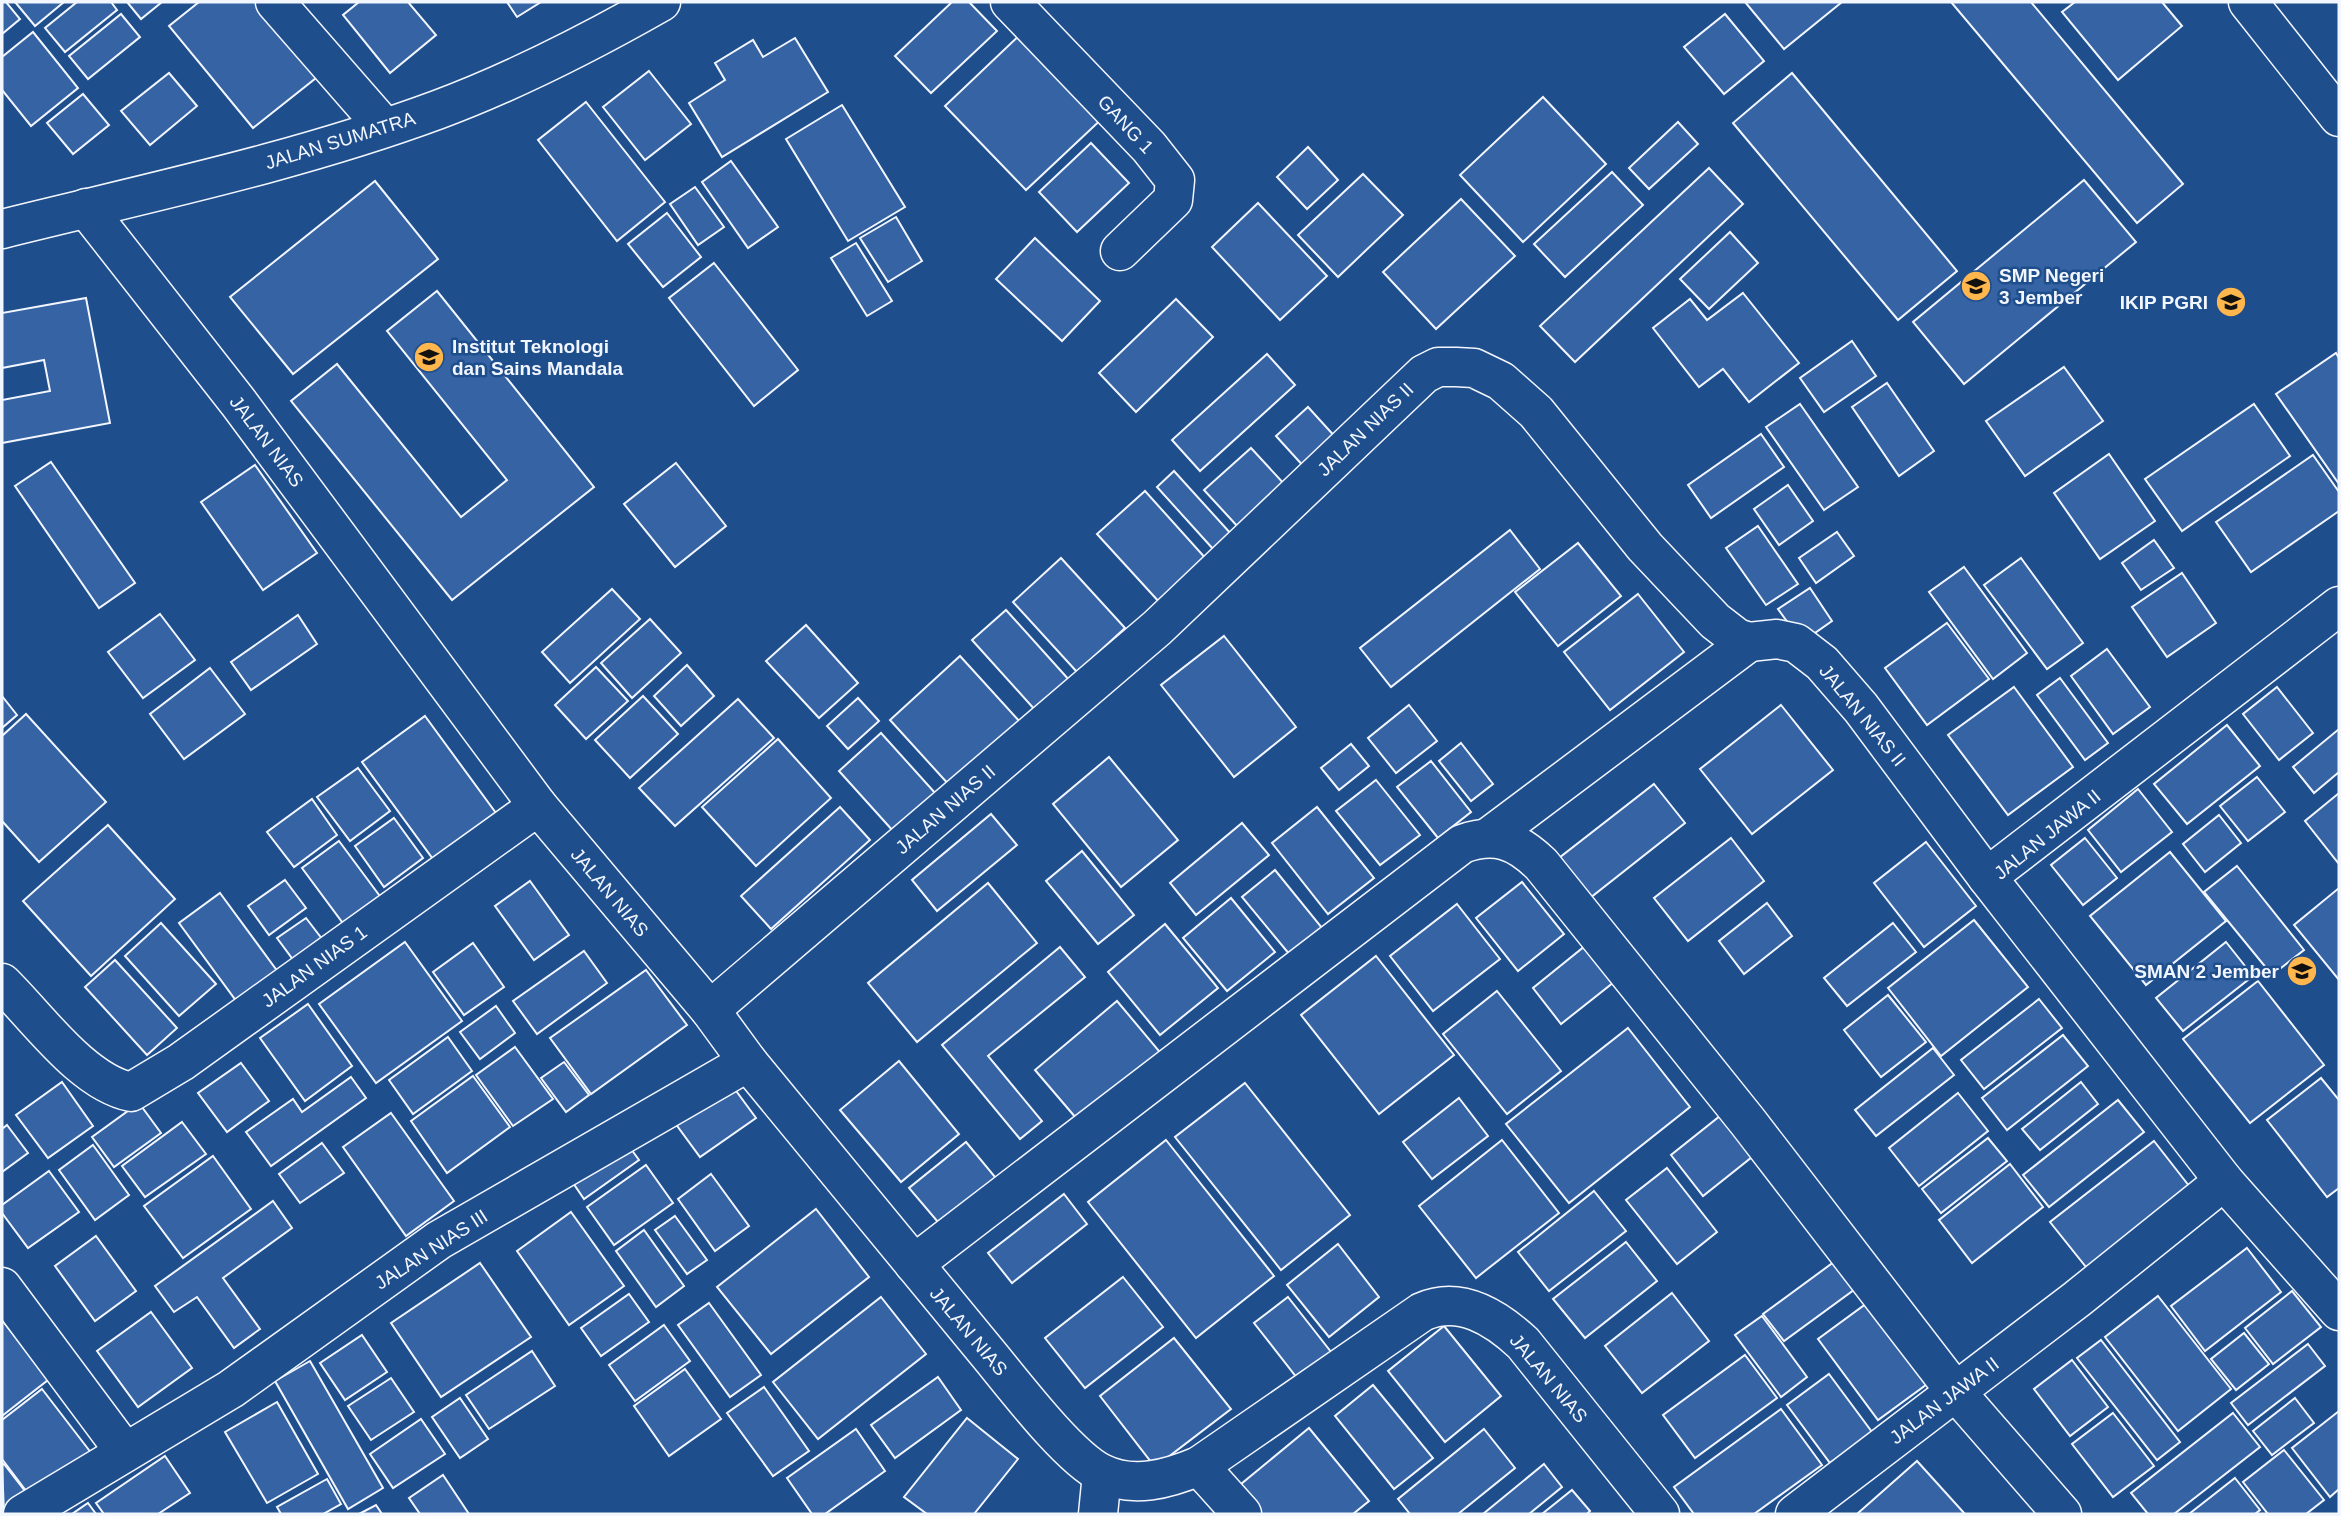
<svg xmlns="http://www.w3.org/2000/svg" width="2341" height="1516" viewBox="0 0 2341 1516" font-family="Helvetica,sans-serif">
  <style>
    .building { fill: #3563a3; stroke: #f2f6ff; stroke-width: 2 }
    .lines { fill: none; stroke-linecap: round; stroke-linejoin: round }
    .minor-casing { stroke: #f2f6ff; stroke-width: 41 }
    .major-casing { stroke: #f2f6ff; stroke-width: 41 }
    .minor { stroke: #1f4e8c; stroke-width: 38 }
    .major { stroke: #1f4e8c; stroke-width: 38 }
    .labels { text-anchor: middle; stroke-width: 5; stroke-linejoin: round; paint-order: stroke }
    .street-label { font-size: 19px; fill: #f2f6ff; stroke: #1f4e8c }
    .poi-label { font-size: 19px; font-weight: bold; fill: #f2f6ff; stroke: #1f4e8c; text-anchor: start }
  </style>
  <rect width="100%" height="100%" fill="#1f4e8c"/>
  <g class="building">
    <polygon points="2,2 6,2 20,19 2,34"/>
    <polygon points="15,2 64,2 35,26"/>
    <polygon points="77,2 111,2 117,10 65,52 45,28"/>
    <polygon points="127,2 162,2 141,19"/>
    <polygon points="199,2 262,2 321,74 253,128 169,26"/>
    <polygon points="359,2 408,2 436,35 390,73 343,15"/>
    <polygon points="507,2 541,2 517,17"/>
    <polygon points="952,2 969,2 997,31 931,93 895,56"/>
    <polygon points="1745,2 1842,2 1784,49"/>
    <polygon points="1951,2 2031,2 2183,184 2137,223"/>
    <polygon points="2075,2 2162,2 2182,26 2118,80 2062,12"/>
    <polygon points="121,14 140,37 88,79 69,56"/>
    <polygon points="1725,14 1764,61 1724,94 1684,47"/>
    <polygon points="1026,29 1107,114 1026,190 945,106"/>
    <polygon points="33,32 78,88 31,126 2,90 2,57"/>
    <polygon points="795,38 828,92 722,157 689,103 725,80 715,63 753,40 763,57"/>
    <polygon points="649,71 691,124 645,160 603,107"/>
    <polygon points="169,73 197,106 150,145 121,111"/>
    <polygon points="1792,73 1957,271 1898,320 1733,123"/>
    <polygon points="83,94 109,125 73,154 47,123"/>
    <polygon points="1543,97 1606,164 1523,242 1460,175"/>
    <polygon points="586,102 665,202 617,241 538,140"/>
    <polygon points="842,105 905,207 848,241 786,139"/>
    <polygon points="1678,122 1698,144 1649,189 1629,168"/>
    <polygon points="1091,143 1129,183 1077,232 1039,192"/>
    <polygon points="1308,147 1338,180 1307,209 1277,177"/>
    <polygon points="731,161 778,227 748,248 702,182"/>
    <polygon points="1709,168 1743,204 1575,362 1540,326"/>
    <polygon points="1612,172 1643,205 1565,277 1534,244"/>
    <polygon points="1363,174 1403,215 1338,277 1298,235"/>
    <polygon points="2084,180 2136,242 1964,384 1913,322"/>
    <polygon points="375,181 438,259 293,374 230,297"/>
    <polygon points="695,187 724,227 698,245 670,204"/>
    <polygon points="1461,199 1515,256 1436,329 1383,272"/>
    <polygon points="1258,203 1327,276 1280,320 1212,247"/>
    <polygon points="667,213 701,257 663,287 628,244"/>
    <polygon points="896,217 922,261 888,282 860,238"/>
    <polygon points="1730,232 1758,263 1709,309 1680,279"/>
    <polygon points="1035,238 1100,301 1062,341 996,279"/>
    <polygon points="856,243 892,301 867,316 831,258"/>
    <polygon points="714,263 798,370 754,406 669,298"/>
    <polygon points="437,291 594,487 452,600 291,401 337,364 461,517 507,480 387,331"/>
    <polygon points="1743,293 1799,363 1749,402 1723,369 1699,387 1653,328 1690,299 1707,320"/>
    <polygon points="86,298 110,423 2,443 2,400 50,391 44,360 2,368 2,313"/>
    <polygon points="1176,299 1213,337 1136,412 1099,373"/>
    <polygon points="1852,341 1876,376 1824,412 1800,378"/>
    <polygon points="2336,353 2339,358 2339,484 2276,394"/>
    <polygon points="1267,354 1295,385 1200,471 1172,440"/>
    <polygon points="2064,367 2103,421 2025,476 1986,421"/>
    <polygon points="1887,383 1934,451 1899,476 1852,407"/>
    <polygon points="1800,404 1858,487 1824,510 1766,427"/>
    <polygon points="2254,404 2290,456 2182,531 2145,479"/>
    <polygon points="1308,407 1338,440 1306,469 1276,436"/>
    <polygon points="1761,434 1784,467 1711,518 1688,485"/>
    <polygon points="1251,448 1286,486 1239,528 1204,490"/>
    <polygon points="2109,454 2155,521 2100,559 2054,493"/>
    <polygon points="2313,455 2339,492 2339,511 2251,572 2216,522"/>
    <polygon points="51,462 135,583 99,608 15,486"/>
    <polygon points="676,463 726,526 675,567 624,504"/>
    <polygon points="255,465 317,553 263,590 201,502"/>
    <polygon points="1174,471 1232,535 1214,550 1157,487"/>
    <polygon points="1788,485 1813,521 1779,545 1754,509"/>
    <polygon points="1145,491 1208,561 1161,604 1097,534"/>
    <polygon points="1758,526 1798,584 1766,605 1726,548"/>
    <polygon points="1510,530 1540,569 1391,687 1360,648"/>
    <polygon points="1837,532 1854,556 1816,583 1799,558"/>
    <polygon points="2154,540 2174,568 2141,590 2122,563"/>
    <polygon points="1578,543 1621,596 1558,646 1515,592"/>
    <polygon points="1061,558 1125,628 1077,672 1013,602"/>
    <polygon points="2021,558 2083,643 2047,669 1984,585"/>
    <polygon points="1964,567 2027,653 1993,679 1929,592"/>
    <polygon points="2182,573 2216,623 2167,657 2132,607"/>
    <polygon points="1810,588 1832,621 1802,642 1778,609"/>
    <polygon points="612,589 640,619 570,683 542,652"/>
    <polygon points="1638,594 1684,652 1610,710 1564,652"/>
    <polygon points="1006,610 1070,681 1036,711 972,640"/>
    <polygon points="160,614 195,660 143,698 108,652"/>
    <polygon points="298,615 317,644 251,690 231,662"/>
    <polygon points="650,619 681,653 632,698 601,663"/>
    <polygon points="1947,623 1989,679 1927,725 1885,668"/>
    <polygon points="806,625 858,683 819,718 766,661"/>
    <polygon points="1224,636 1296,727 1234,777 1161,685"/>
    <polygon points="2107,649 2150,707 2113,734 2071,676"/>
    <polygon points="960,656 1021,723 951,787 890,720"/>
    <polygon points="687,665 714,696 681,726 654,696"/>
    <polygon points="596,667 628,701 586,739 555,705"/>
    <polygon points="210,668 245,714 184,759 150,714"/>
    <polygon points="2060,678 2108,743 2085,760 2037,695"/>
    <polygon points="2014,687 2073,767 2008,815 1948,735"/>
    <polygon points="2277,687 2313,733 2279,760 2243,714"/>
    <polygon points="2,696 17,715 2,728"/>
    <polygon points="643,696 678,734 630,778 595,740"/>
    <polygon points="858,698 879,721 848,749 827,726"/>
    <polygon points="738,699 774,738 675,826 639,788"/>
    <polygon points="1409,705 1437,741 1396,773 1368,738"/>
    <polygon points="1781,705 1833,770 1752,834 1700,769"/>
    <polygon points="26,714 106,802 39,862 2,821 2,736"/>
    <polygon points="425,716 504,824 441,870 362,762"/>
    <polygon points="2227,725 2260,766 2187,824 2154,784"/>
    <polygon points="2339,729 2339,772 2314,793 2293,767"/>
    <polygon points="881,733 936,794 894,832 839,771"/>
    <polygon points="778,739 831,798 756,866 702,807"/>
    <polygon points="1461,743 1493,784 1471,801 1439,761"/>
    <polygon points="1351,744 1369,766 1339,790 1321,768"/>
    <polygon points="1109,757 1178,840 1121,887 1053,804"/>
    <polygon points="1431,761 1471,812 1438,838 1397,787"/>
    <polygon points="358,768 390,811 350,841 317,797"/>
    <polygon points="2257,777 2285,812 2248,841 2220,806"/>
    <polygon points="1376,780 1420,835 1380,865 1336,811"/>
    <polygon points="1654,784 1685,823 1590,898 1559,858"/>
    <polygon points="2138,789 2172,832 2121,872 2088,830"/>
    <polygon points="2339,793 2339,864 2305,821"/>
    <polygon points="312,799 337,835 294,867 267,832"/>
    <polygon points="840,807 870,840 771,929 741,896"/>
    <polygon points="1317,807 1374,878 1328,914 1272,843"/>
    <polygon points="991,814 1017,845 937,911 912,880"/>
    <polygon points="2219,815 2241,843 2205,872 2183,844"/>
    <polygon points="394,818 423,858 384,887 355,846"/>
    <polygon points="1242,823 1269,855 1196,915 1170,883"/>
    <polygon points="108,825 175,899 91,976 23,901"/>
    <polygon points="1731,838 1764,881 1688,941 1654,898"/>
    <polygon points="2085,838 2117,878 2083,905 2051,865"/>
    <polygon points="339,841 385,903 348,930 302,868"/>
    <polygon points="1926,842 1976,906 1924,947 1874,883"/>
    <polygon points="1082,851 1134,915 1098,944 1046,881"/>
    <polygon points="2170,852 2226,921 2146,985 2090,916"/>
    <polygon points="2237,866 2304,950 2272,975 2204,892"/>
    <polygon points="1275,870 1327,934 1295,961 1242,897"/>
    <polygon points="285,880 306,908 269,935 248,906"/>
    <polygon points="530,881 569,935 534,960 495,906"/>
    <polygon points="1522,882 1564,934 1518,971 1476,918"/>
    <polygon points="988,883 1037,943 917,1042 868,983"/>
    <polygon points="2339,888 2339,980 2294,925"/>
    <polygon points="220,893 278,972 237,1002 179,923"/>
    <polygon points="1231,898 1275,952 1227,991 1183,938"/>
    <polygon points="1767,903 1792,936 1744,974 1719,941"/>
    <polygon points="1457,904 1500,959 1433,1011 1390,956"/>
    <polygon points="306,918 326,944 297,965 277,938"/>
    <polygon points="1974,920 2028,987 1941,1056 1888,988"/>
    <polygon points="161,923 216,984 179,1016 125,956"/>
    <polygon points="1893,923 1916,952 1847,1006 1824,978"/>
    <polygon points="1165,924 1218,988 1160,1035 1108,972"/>
    <polygon points="405,942 462,1021 376,1083 319,1004"/>
    <polygon points="2226,942 2253,976 2183,1031 2156,998"/>
    <polygon points="473,943 504,987 464,1015 433,972"/>
    <polygon points="1585,946 1614,982 1561,1024 1533,988"/>
    <polygon points="1060,947 1085,977 988,1056 1042,1121 1020,1139 942,1045"/>
    <polygon points="584,951 607,983 537,1034 513,1001"/>
    <polygon points="1376,956 1454,1055 1379,1114 1301,1015"/>
    <polygon points="115,960 177,1028 147,1055 85,987"/>
    <polygon points="646,970 687,1025 591,1094 550,1038"/>
    <polygon points="2258,981 2324,1065 2250,1123 2183,1039"/>
    <polygon points="1497,991 1561,1071 1507,1114 1443,1034"/>
    <polygon points="1888,995 1926,1042 1881,1077 1844,1030"/>
    <polygon points="2039,999 2062,1028 1984,1089 1961,1060"/>
    <polygon points="1117,1001 1164,1057 1082,1125 1035,1070"/>
    <polygon points="308,1004 352,1066 305,1101 260,1038"/>
    <polygon points="496,1006 515,1033 480,1059 460,1032"/>
    <polygon points="1628,1028 1690,1107 1569,1203 1506,1124"/>
    <polygon points="2063,1035 2088,1066 2007,1130 1982,1098"/>
    <polygon points="448,1037 472,1071 413,1114 389,1080"/>
    <polygon points="515,1047 553,1099 513,1126 476,1075"/>
    <polygon points="1933,1048 1954,1075 1876,1136 1855,1110"/>
    <polygon points="899,1061 959,1134 901,1182 840,1110"/>
    <polygon points="564,1062 589,1095 566,1112 541,1078"/>
    <polygon points="241,1063 269,1101 227,1132 198,1093"/>
    <polygon points="473,1076 510,1127 447,1173 411,1121"/>
    <polygon points="351,1077 366,1098 271,1166 246,1132 293,1099 302,1112"/>
    <polygon points="2321,1078 2339,1100 2339,1188 2327,1197 2267,1120"/>
    <polygon points="62,1082 93,1126 48,1158 16,1115"/>
    <polygon points="2081,1082 2098,1104 2040,1150 2022,1129"/>
    <polygon points="1245,1083 1350,1215 1281,1270 1175,1137"/>
    <polygon points="731,1084 756,1118 700,1157 675,1123"/>
    <polygon points="1958,1093 1988,1131 1919,1186 1889,1148"/>
    <polygon points="1459,1098 1488,1136 1432,1179 1403,1142"/>
    <polygon points="2118,1100 2144,1132 2049,1207 2023,1175"/>
    <polygon points="139,1103 161,1133 114,1167 92,1137"/>
    <polygon points="1725,1112 1757,1153 1703,1196 1671,1155"/>
    <polygon points="391,1113 454,1201 406,1236 343,1147"/>
    <polygon points="182,1122 206,1154 145,1197 122,1166"/>
    <polygon points="7,1125 28,1153 2,1172 2,1129"/>
    <polygon points="623,1138 639,1160 584,1199 569,1177"/>
    <polygon points="1988,1138 2007,1161 1941,1213 1922,1189"/>
    <polygon points="1166,1140 1274,1276 1196,1338 1088,1202"/>
    <polygon points="1502,1140 1559,1213 1476,1278 1419,1206"/>
    <polygon points="2154,1141 2193,1191 2090,1272 2050,1222"/>
    <polygon points="966,1142 1005,1189 949,1235 909,1188"/>
    <polygon points="322,1143 344,1173 300,1203 279,1174"/>
    <polygon points="93,1145 129,1195 95,1220 59,1170"/>
    <polygon points="213,1156 251,1209 183,1258 144,1206"/>
    <polygon points="2010,1164 2043,1207 1972,1263 1939,1220"/>
    <polygon points="646,1165 673,1203 614,1245 587,1207"/>
    <polygon points="1667,1168 1717,1232 1677,1264 1626,1200"/>
    <polygon points="49,1171 79,1212 28,1248 2,1213 2,1205"/>
    <polygon points="711,1174 749,1226 715,1251 678,1199"/>
    <polygon points="1594,1191 1626,1231 1549,1291 1518,1252"/>
    <polygon points="1064,1194 1087,1224 1012,1283 988,1253"/>
    <polygon points="273,1201 292,1228 223,1278 260,1329 234,1348 197,1297 174,1312 155,1286"/>
    <polygon points="816,1209 869,1277 771,1354 717,1287"/>
    <polygon points="571,1212 624,1286 569,1325 517,1251"/>
    <polygon points="675,1216 707,1260 687,1274 655,1230"/>
    <polygon points="644,1230 684,1286 656,1307 616,1251"/>
    <polygon points="96,1236 136,1291 95,1321 55,1266"/>
    <polygon points="1626,1242 1657,1281 1585,1338 1553,1299"/>
    <polygon points="1338,1244 1379,1297 1329,1337 1287,1285"/>
    <polygon points="2247,1248 2281,1292 2205,1351 2171,1306"/>
    <polygon points="1842,1256 1862,1284 1784,1341 1763,1314"/>
    <polygon points="480,1263 531,1337 441,1397 391,1323"/>
    <polygon points="1123,1277 1163,1327 1085,1388 1045,1338"/>
    <polygon points="2292,1291 2321,1327 2273,1364 2245,1328"/>
    <polygon points="1672,1293 1709,1341 1642,1393 1605,1346"/>
    <polygon points="629,1294 649,1322 601,1356 581,1328"/>
    <polygon points="2158,1296 2231,1389 2178,1431 2105,1337"/>
    <polygon points="881,1297 926,1354 818,1439 773,1382"/>
    <polygon points="1288,1297 1335,1357 1301,1383 1254,1323"/>
    <polygon points="1874,1298 1934,1379 1878,1420 1818,1339"/>
    <polygon points="709,1303 761,1375 730,1397 678,1325"/>
    <polygon points="151,1312 192,1368 138,1407 97,1351"/>
    <polygon points="1762,1316 1807,1377 1781,1397 1735,1335"/>
    <polygon points="2,1320 48,1380 2,1416"/>
    <polygon points="664,1325 690,1361 635,1401 609,1365"/>
    <polygon points="1444,1326 1501,1396 1445,1442 1388,1371"/>
    <polygon points="2244,1333 2269,1364 2236,1390 2211,1359"/>
    <polygon points="362,1335 387,1372 345,1400 320,1363"/>
    <polygon points="1174,1338 1231,1409 1155,1467 1100,1396"/>
    <polygon points="2101,1340 2180,1442 2157,1460 2077,1358"/>
    <polygon points="2308,1344 2325,1366 2248,1425 2231,1403"/>
    <polygon points="532,1351 555,1386 489,1429 466,1395"/>
    <polygon points="1745,1355 1777,1398 1695,1458 1663,1415"/>
    <polygon points="2072,1360 2108,1407 2070,1436 2034,1389"/>
    <polygon points="310,1361 383,1488 348,1509 275,1381"/>
    <polygon points="685,1369 721,1419 669,1456 634,1406"/>
    <polygon points="1829,1374 1872,1432 1830,1463 1787,1405"/>
    <polygon points="938,1377 961,1410 895,1458 871,1425"/>
    <polygon points="391,1378 414,1412 371,1440 348,1406"/>
    <polygon points="1373,1385 1433,1458 1394,1489 1335,1416"/>
    <polygon points="764,1387 809,1451 773,1476 727,1413"/>
    <polygon points="42,1389 92,1454 33,1500 2,1459 2,1420"/>
    <polygon points="460,1398 488,1439 460,1458 432,1417"/>
    <polygon points="2295,1398 2314,1423 2272,1455 2253,1431"/>
    <polygon points="277,1402 318,1474 267,1503 225,1432"/>
    <polygon points="1781,1409 1822,1465 1754,1514 1694,1514 1674,1487"/>
    <polygon points="2339,1411 2339,1489 2330,1497 2292,1448"/>
    <polygon points="2113,1413 2154,1466 2113,1497 2072,1444"/>
    <polygon points="2233,1413 2260,1447 2174,1514 2148,1514 2131,1493"/>
    <polygon points="967,1418 1018,1459 974,1514 927,1514 904,1497"/>
    <polygon points="421,1419 445,1454 393,1488 370,1454"/>
    <polygon points="1309,1428 1369,1501 1353,1514 1255,1514 1235,1489"/>
    <polygon points="856,1429 885,1471 825,1514 812,1514 787,1478"/>
    <polygon points="1484,1429 1515,1468 1458,1514 1410,1514 1398,1499"/>
    <polygon points="2284,1450 2324,1500 2306,1514 2268,1514 2243,1482"/>
    <polygon points="165,1456 190,1493 158,1514 104,1514 96,1503"/>
    <polygon points="1917,1461 1965,1514 1857,1514"/>
    <polygon points="4,1464 28,1495 4,1513 2,1465"/>
    <polygon points="1544,1464 1562,1487 1529,1514 1483,1514"/>
    <polygon points="443,1475 469,1514 420,1514 409,1498"/>
    <polygon points="2235,1478 2260,1510 2255,1514 2189,1514"/>
    <polygon points="327,1479 341,1504 323,1514 281,1514 277,1507"/>
    <polygon points="1572,1490 1590,1511 1587,1514 1542,1514"/>
    <polygon points="88,1503 96,1514 72,1514"/>
    <polygon points="376,1505 382,1514 359,1514"/>
  </g>
  <g class="lines">
    <g class="minor-casing">
      <g id="minor">
        <polyline points="275,2 384,127"/>
        <polyline points="1010,2 1149,147 1175,180 1173,200 1120,251"/>
        <path d="M86 208 238 402 538 806 710 1010 748 1062C827 1158 906 1254 985 1350 1011 1381 1067 1456 1101 1473 1133 1489 1168 1479 1199 1466L1422 1312C1460 1295 1495 1317 1523 1343L1660 1514"/>
        <polyline points="1489,837 1749,642"/>
        <polyline points="1987,877 2339,606"/>
        <path d="M2 983C37 1017 82 1082 131 1092L181 1062 538 806"/>
        <polyline points="710,1010 1157,628 1424,374 1438,367 1456,367 1474,368 1501,381 1536,412 1645,547 1715,621 1737,638 1749,642 1777,639 1796,643 1822,663 1861,708 1987,877 2224,1181 2339,1311"/>
        <path d="M914 1264 1462 844C1495 832 1516 840 1541 864L1748 1122 1955 1391 2062 1514"/>
        <polyline points="2,1287 125,1452"/>
        <polyline points="1199,1466 1242,1514"/>
        <polyline points="23,1514 231,1389 439,1240 748,1062"/>
        <polyline points="1098,1514 1102,1474"/>
        <polyline points="1795,1514 2077,1299 2224,1181"/>
      </g>
    </g>
    <g class="major-casing">
      <g id="major">
        <polyline points="2248,2 2339,117"/>
        <path d="M2 229C147 193 296 162 437 110 515 81 589 43 661 2"/>
      </g>
    </g>
    <use href="#minor" class="minor"/>
    <use href="#major" class="major"/>
  </g>
  <defs>
    <g id="school-disc" transform="scale(1.575)"><circle r="9.5" fill="#ffb74d" stroke="#1f4e8c"/><path d="M0-5L7-2L0 1L-7-2ZM-4 1L0 2.5L4 1V4Q0 6-4 4Z" fill="#111"/></g>
    <g id="university-disc" transform="scale(1.575)"><circle r="9.5" fill="#ffb74d" stroke="#1f4e8c"/><path d="M0-5L7-2L0 1L-7-2ZM-4 1L0 2.5L4 1V4Q0 6-4 4Z" fill="#111"/></g>
  </defs>
  <g fill-rule="evenodd">
    <use href="#school-disc" x="1976" y="286"/>
    <use href="#school-disc" x="2231" y="302"/>
    <use href="#university-disc" x="429" y="357"/>
    <use href="#school-disc" x="2302" y="971"/>
  </g>
  <g class="labels">
    <g class="street-label">
      <text transform="translate(1126 124) rotate(47)" y="7">GANG 1</text>
      <text transform="translate(340 140) rotate(-17)" y="7">JALAN SUMATRA</text>
      <text transform="translate(1365 429) rotate(-44)" y="7">JALAN NIAS II</text>
      <text transform="translate(267 441) rotate(53)" y="7">JALAN NIAS</text>
      <text transform="translate(1863 715) rotate(51)" y="7">JALAN NIAS II</text>
      <text transform="translate(945 809) rotate(-41)" y="7">JALAN NIAS II</text>
      <text transform="translate(2047 834) rotate(-39)" y="7">JALAN JAWA II</text>
      <text transform="translate(610 892) rotate(50)" y="7">JALAN NIAS</text>
      <text transform="translate(314 966) rotate(-36)" y="7">JALAN NIAS 1</text>
      <text transform="translate(431 1249) rotate(-33)" y="7">JALAN NIAS III</text>
      <text transform="translate(969 1331) rotate(50)" y="7">JALAN NIAS</text>
      <text transform="translate(1549 1378) rotate(50)" y="7">JALAN NIAS</text>
      <text transform="translate(1944 1400) rotate(-37)" y="7">JALAN JAWA II</text>
    </g>
    <g class="poi-label">
      <text x="1999" y="282">SMP Negeri<tspan x="1999" dy="22">3 Jember</tspan></text>
      <text x="2208" y="309" text-anchor="end">IKIP PGRI</text>
      <text x="452" y="353">Institut Teknologi<tspan x="452" dy="22">dan Sains Mandala</tspan></text>
      <text x="2279" y="978" text-anchor="end">SMAN 2 Jember</text>
    </g>
  </g>
  <rect width="2341" height="1516" fill="none" stroke="#f2f6ff" stroke-width="7"/>
</svg>
